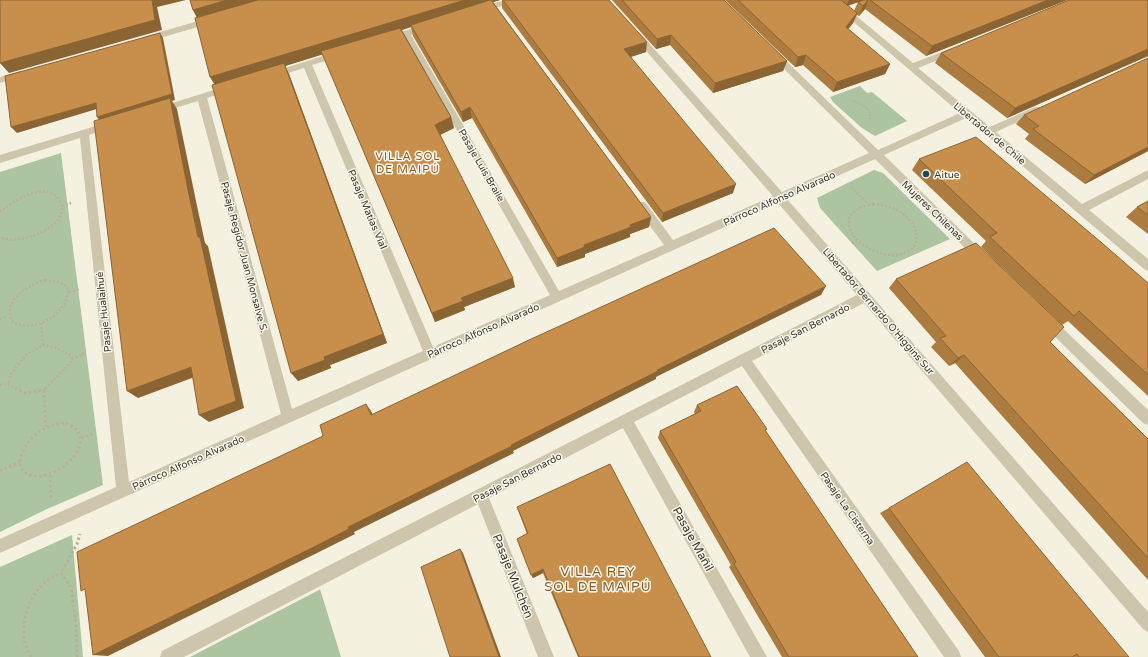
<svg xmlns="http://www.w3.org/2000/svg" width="1148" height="657" viewBox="0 0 1148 657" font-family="'Varela Round',sans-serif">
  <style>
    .green { fill: #adc4a0 }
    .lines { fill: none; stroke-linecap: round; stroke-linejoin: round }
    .path-far2 { stroke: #b9b096; stroke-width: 2; stroke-dasharray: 1.5 1.5; stroke-linecap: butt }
    .path-far1 { stroke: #b9b096; stroke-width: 2.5; stroke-dasharray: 2 2; stroke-linecap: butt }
    .path { stroke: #b9b096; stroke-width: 3; stroke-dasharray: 2.5 2.5; stroke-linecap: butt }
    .minor { fill: #cdc5ac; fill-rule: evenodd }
    .wall { fill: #ab7b40 }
    .shaded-wall { fill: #8b6434 }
    .building { fill: #c78f4b; stroke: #8b6434 }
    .poi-dot { fill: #1f465d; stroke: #fbf9ee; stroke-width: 1.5 }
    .labels { text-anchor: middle; stroke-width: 3; stroke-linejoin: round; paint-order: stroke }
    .street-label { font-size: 10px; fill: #3b352b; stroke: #fbf9ee }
    .poi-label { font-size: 10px; fill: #3b352b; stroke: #fbf9ee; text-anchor: start }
    .neighbourhood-label { font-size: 11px; letter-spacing: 1px; fill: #8b5b23; stroke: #fbf9ee }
    .near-street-label { font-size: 12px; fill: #3b352b; stroke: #fbf9ee }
    .near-neighbourhood-label { font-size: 13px; letter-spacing: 1px; fill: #8b5b23; stroke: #fbf9ee }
  </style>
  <rect width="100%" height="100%" fill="#f4f1e1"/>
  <g class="green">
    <polygon points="860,86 867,93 872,92 907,121 875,136 862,128 833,102 830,97"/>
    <polygon points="61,153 103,485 47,509 0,532 0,172"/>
    <polygon points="874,170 883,173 950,239 877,271 820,208 817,198"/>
    <polygon points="72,535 83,657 0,657 0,567"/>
    <polygon points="320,589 341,657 190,657 319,590"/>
  </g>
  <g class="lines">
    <path class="path-far2" d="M852 101C861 103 873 109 870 120"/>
    <g class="path-far1">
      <polyline points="851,187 869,205"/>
      <path d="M873 204C882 205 891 206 899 211 917 222 927 247 901 254 874 262 829 226 858 209 862 206 869 205 873 204Z"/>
      <polyline points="62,206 71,203"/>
      <path d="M0 212C12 202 41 183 56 196 59 199 61 203 62 207 63 230 17 246 0 237"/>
      <polyline points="852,243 857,241"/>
      <path d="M45 280 59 282 67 287C72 313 34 334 13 322 0 302 29 284 45 280Z"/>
      <polyline points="69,292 80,289"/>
      <polyline points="0,319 8,316"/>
      <polyline points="41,323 43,345"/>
      <polyline points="72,359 86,353"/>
      <polyline points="0,385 10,382"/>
      <polyline points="17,389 9,385 10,375 27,354 43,345 54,347 71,356 72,361 45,389"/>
    </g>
    <g class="path">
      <polyline points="15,388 25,393 44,390 46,388"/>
      <polyline points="44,390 46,427"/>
      <path d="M66 423C69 425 74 427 76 429 94 450 51 483 30 475 8 467 28 439 40 431 48 426 57 424 66 423Z"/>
      <polyline points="81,438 94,433"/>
      <polyline points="0,471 20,462"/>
      <polyline points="50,475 51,498"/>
      <path d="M31 657C13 630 30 583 61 573"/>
      <polyline points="77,657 76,625 71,587 61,573 77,544 80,534"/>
    </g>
    <g class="minor">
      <polygon points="505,0 518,0 517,2 480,12 476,10 477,8"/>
      <polygon points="828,0 837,0 913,63 950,49 956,49 957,51 956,53 918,68 990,127 1035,107 1041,107 1043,109 1041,111 996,132 1082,204 1148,170 1148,179 1089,210 1148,259 1148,271 1144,269 966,118 884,155 985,254 987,257 985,260 981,261 977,260 875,159 787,199 1148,612 1148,632 1143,629 864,303 752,361 959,651 961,657 944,657 742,366 634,422 767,657 750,657 623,428 489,498 554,657 538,657 478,504 184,657 160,657 162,651 857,295 778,203 0,553 0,539 116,487 80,138 0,163 0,155 109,122 114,125 112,127 89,135 129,482 281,414 198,101 159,113 156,112 154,110 156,108 230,85 235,88 233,90 207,98 292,409 423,351 304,68 272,78 269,77 267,75 269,73 339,51 343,54 342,56 312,65 433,347 550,295 404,37 389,42 386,41 385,39 386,37 423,25 429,25 430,27 429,29 411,35 559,291 664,245 637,208 636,205 637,202 645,202 673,240 773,196 633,36 632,34 633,32 639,32 782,192 869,153 771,56 770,54 771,52 777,52 878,150 960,113"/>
      <polygon points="212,17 216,20 215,22 146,42 142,39 143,37"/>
      <polygon points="20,71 23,72 25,74 23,76 0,83 0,77"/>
      <polygon points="1047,316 1051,317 1148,410 1148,425 1143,423 1043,325 1041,321 1043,317"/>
    </g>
  </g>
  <g class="wall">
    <polygon points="190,0 500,0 493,2 651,217 649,227 630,234 630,237 585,254 585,257 557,267 472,118 463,122 413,36 411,27 402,30 451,117 454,128 440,135 515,287 464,307 465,310 435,322 323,54 285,66 289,74 387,343 330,365 331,368 298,381 214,84 197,17 193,10"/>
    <polygon points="502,0 609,0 646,52 631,57 733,193 662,222 502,8"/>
    <polygon points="612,0 724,0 787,61 783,71 713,93 670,45 656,49"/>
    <polygon points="725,0 864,0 848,6 854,11 858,2 864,0 1067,0 926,56 865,9 859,16 857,15 853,23 848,29 890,64 885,74 833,92 803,65 795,67"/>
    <polygon points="1148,0 1148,56 1007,118 935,63 941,53"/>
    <polygon points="1024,115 1148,151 1085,184 1025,139 1029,134 1016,124"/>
    <polygon points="919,159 1148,283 1148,396 1068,321 1062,325 981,247 986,241 912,170"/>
    <polygon points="1148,201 1148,234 1126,217 1137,207"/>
    <polygon points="896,279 1050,342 1148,439 1148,580 955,363 949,366 931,347 936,342 889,288"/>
    <polygon points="697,405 765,431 918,657 782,657 729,567 731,565 658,438 660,431 695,414 694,412"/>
    <polygon points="517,507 711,657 578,657 543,573 533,578 517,539 527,534"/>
    <polygon points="889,508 1129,657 985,657 880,513"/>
  </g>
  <g class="shaded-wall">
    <polygon points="152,0 186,0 157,7 162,30 9,73 0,63"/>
    <polygon points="227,0 268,0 198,20 193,10"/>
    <polygon points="465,0 500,0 412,27 411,25 411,27 285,66 289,74 387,343 330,365 331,368 298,381 291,373 216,87 210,77"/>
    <polygon points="849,0 864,0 846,6"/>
    <polygon points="868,0 865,9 859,16 863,6"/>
    <polygon points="1048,0 1067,0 926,56 932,46"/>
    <polygon points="857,13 853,23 842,37 846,27"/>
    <polygon points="160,33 163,38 175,100 172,101 177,109 196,201 205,243 208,246 244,408 209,422 199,415 198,237 97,117"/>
    <polygon points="671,35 670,45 656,49 657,39"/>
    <polygon points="647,42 646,52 623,59 624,49"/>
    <polygon points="1148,49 1148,56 1007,118 1015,108"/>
    <polygon points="806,55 803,65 795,67 798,57"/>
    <polygon points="787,61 783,71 713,93 715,83"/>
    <polygon points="890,64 885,74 833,92 837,82"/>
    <polygon points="96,103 100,108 17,133 11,127"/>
    <polygon points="470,107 472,118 463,122 461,112"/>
    <polygon points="451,117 454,128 438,136 435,125"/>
    <polygon points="1148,147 1148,151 1085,184 1094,175"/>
    <polygon points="736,184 733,193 662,222 663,213"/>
    <polygon points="651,217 649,227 630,234 630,237 585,254 585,257 557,267 557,258 584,245 630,225"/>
    <polygon points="513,278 515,287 464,307 465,310 435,322 432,313 461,298"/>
    <polygon points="826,286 821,295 656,377 656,379 513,451 514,453 354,532 355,534 319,552 108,656 93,655 511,445 657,370"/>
    <polygon points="964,355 955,363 949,366 958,358"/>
    <polygon points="191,367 200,375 138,398 127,391"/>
    <polygon points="366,404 371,411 376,422 371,415"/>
    <polygon points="460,549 463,553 501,657 499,657"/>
    <polygon points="543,569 543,573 533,578 531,575"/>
  </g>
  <g class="building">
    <polygon points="0,0 152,0 155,20 0,63"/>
    <polygon points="190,0 227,0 193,10"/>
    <polygon points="258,0 465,0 210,77 195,18"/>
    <polygon points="490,0 491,0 651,217 630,225 631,227 584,245 585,247 557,258 470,107 461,112 411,25"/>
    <polygon points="503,0 609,0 647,42 624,49 736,184 663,213"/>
    <polygon points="622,0 724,0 787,61 715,83 671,35 657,39"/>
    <polygon points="738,0 841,0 857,13 846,27 890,64 837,82 806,55 798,57"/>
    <polygon points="864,0 868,0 863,6 858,2"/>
    <polygon points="870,0 1048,0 932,46"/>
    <polygon points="1069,0 1148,0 1148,49 1015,108 941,53"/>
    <polygon points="400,28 451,117 435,125 513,278 461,298 463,301 432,313 321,51"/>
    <polygon points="160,33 172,94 97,117 96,103 11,127 5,76"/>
    <polygon points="1148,58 1148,147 1094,175 1033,129 1039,126 1024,115"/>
    <polygon points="284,63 383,334 324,357 325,360 291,373 212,85"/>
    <polygon points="170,98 188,190 198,237 200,237 236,401 199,415 191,367 127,391 94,121"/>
    <polygon points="976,137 1102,243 1148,283 1148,375 1079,311 1074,316 990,237 997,233 919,159"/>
    <polygon points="1148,201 1148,215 1137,207"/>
    <polygon points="774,228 826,286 657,370 658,371 511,445 512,446 348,527 349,529 312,548 93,655 85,589 81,591 77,552 323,436 320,425 366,404 371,415 529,340"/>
    <polygon points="976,243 1064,327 1050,342 1148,439 1148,558 964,355 958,358 940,338 946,336 896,279"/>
    <polygon points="737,386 767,429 765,430 918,657 789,657 734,564 736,562 660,431 701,411 697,405"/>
    <polygon points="967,462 1129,657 1079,657 1077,654 1072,657 999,657 889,508"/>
    <polygon points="610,464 711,657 579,657 543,569 531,575 517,539 528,533 517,507"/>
    <polygon points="460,549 499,657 450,657 421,567"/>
  </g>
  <circle class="poi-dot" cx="926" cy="174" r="4"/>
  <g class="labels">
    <g class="street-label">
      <text transform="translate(990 133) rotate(40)" y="4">Libertador de Chile</text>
      <text transform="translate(482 165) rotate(60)" y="4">Pasaje Luis Braile</text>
      <text transform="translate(779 198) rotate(-24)" y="4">Párroco Alfonso Alvarado</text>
      <text transform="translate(368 209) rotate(67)" y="4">Pasaje Matías Vial</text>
      <text transform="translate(933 210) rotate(44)" y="4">Mujeres Chilenas</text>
      <text transform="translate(245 257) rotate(75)" y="4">Pasaje Regidor Juan Monsalve S.</text>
      <text transform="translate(879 311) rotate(49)" y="4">Libertador Bernardo O'Higgins Sur</text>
      <text transform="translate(103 312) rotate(-96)" y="4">Pasaje Hualaihué</text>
      <text transform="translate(805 328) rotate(-27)" y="4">Pasaje San Bernardo</text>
      <text transform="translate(483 330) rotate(-24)" y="4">Párroco Alfonso Alvarado</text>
      <text transform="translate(188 462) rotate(-24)" y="4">Párroco Alfonso Alvarado</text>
      <text transform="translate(517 477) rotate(-27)" y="4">Pasaje San Bernardo</text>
      <text transform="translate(848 508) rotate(55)" y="4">Pasaje La Cisterna</text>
    </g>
    <g class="poi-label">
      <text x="934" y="178">Aitue</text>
    </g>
    <g class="neighbourhood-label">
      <text x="408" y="160">VILLA SOL<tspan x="408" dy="13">DE MAIPÚ</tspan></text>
    </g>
    <g class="near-street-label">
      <text transform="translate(693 539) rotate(61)" y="4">Pasaje Mañil</text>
      <text transform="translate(513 576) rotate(68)" y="4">Pasaje Mulchén</text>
    </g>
    <g class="near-neighbourhood-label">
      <text x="598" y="576">VILLA REY<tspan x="598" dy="15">SOL DE MAIPÚ</tspan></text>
    </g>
  </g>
</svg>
